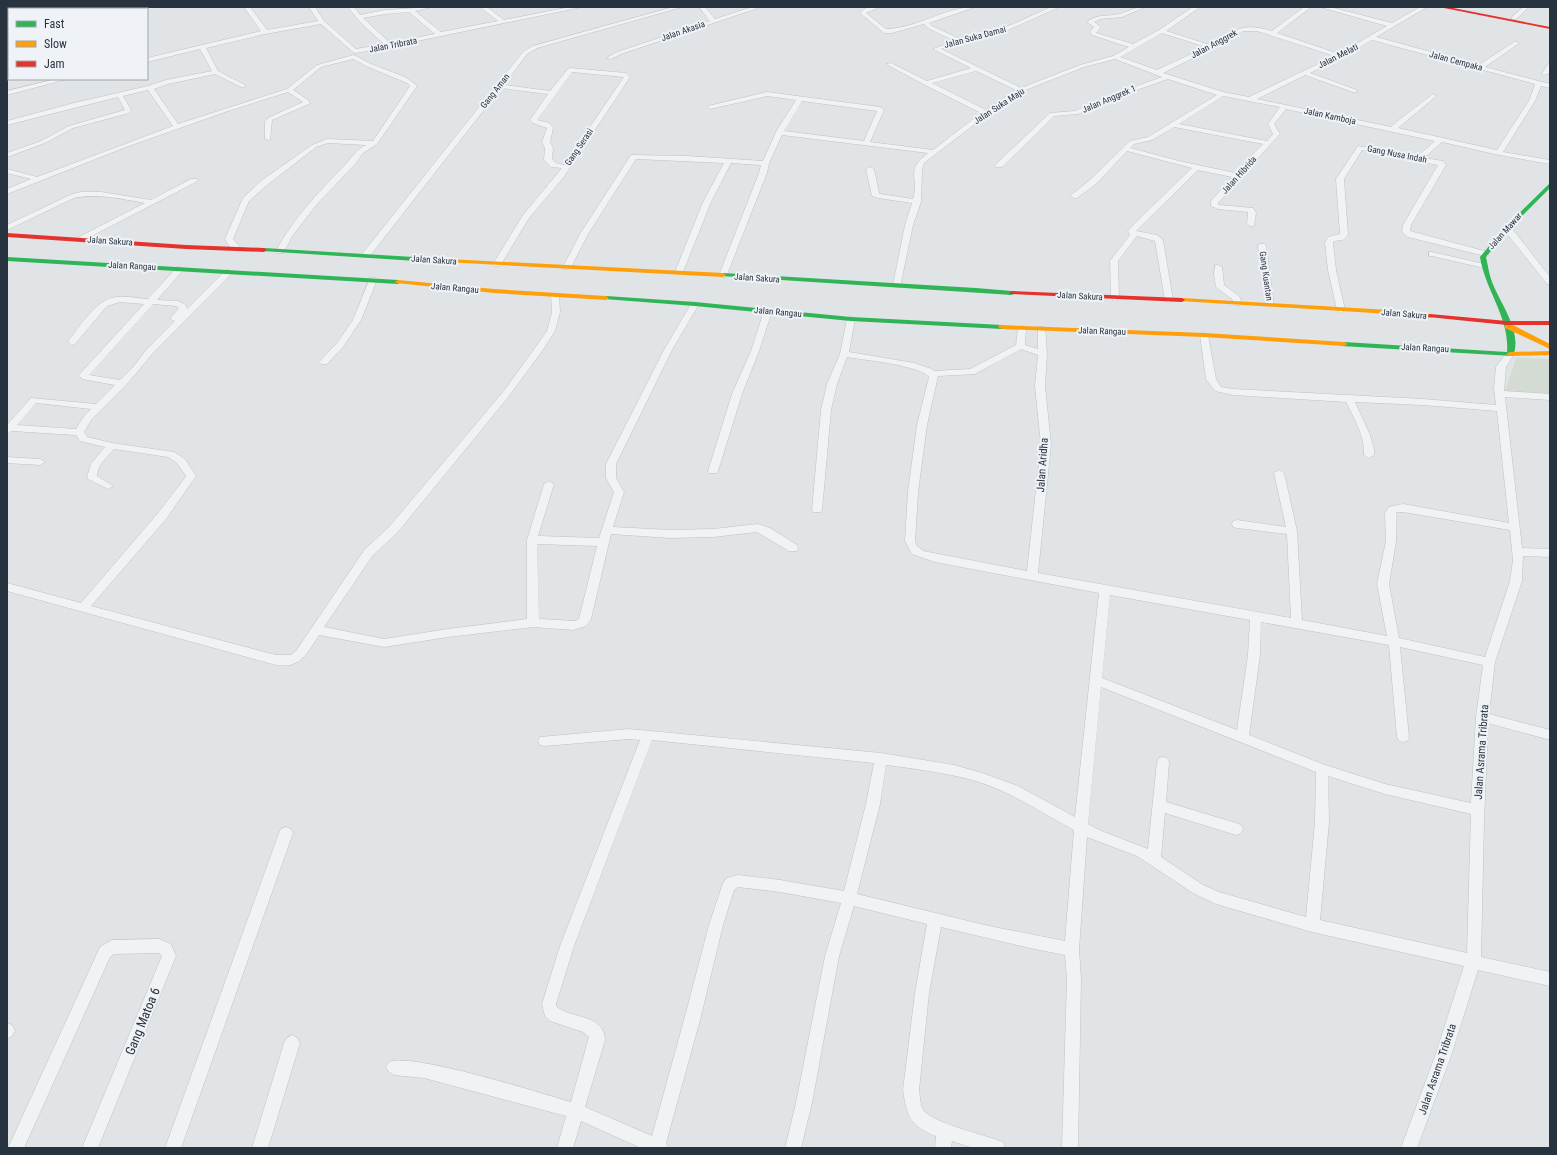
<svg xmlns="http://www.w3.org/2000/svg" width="1557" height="1155" viewBox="0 0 1557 1155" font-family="'Roboto Condensed',sans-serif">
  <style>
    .green { fill: #d3dbd2 }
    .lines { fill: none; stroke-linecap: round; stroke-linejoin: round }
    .river { fill: #afc3d2; fill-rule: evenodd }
    .street-casing { stroke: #bfc2c5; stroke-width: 1 }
    .street { fill: #f1f2f3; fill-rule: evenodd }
    .fast { fill: #30b455; fill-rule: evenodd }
    .slow { fill: #ff9f0a; fill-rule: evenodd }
    .jam { fill: #e5322d; fill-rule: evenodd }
    .labels { text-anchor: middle; stroke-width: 4; stroke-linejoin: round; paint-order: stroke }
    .far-street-label { font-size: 9px; fill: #283340; stroke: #eff2f6 }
    .street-label { font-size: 11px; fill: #283340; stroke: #eff2f6 }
    .near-street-label { font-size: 13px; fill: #283340; stroke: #eff2f6 }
  </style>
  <rect width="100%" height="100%" fill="#e1e4e7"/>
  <polygon class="green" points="1516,358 1550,359 1550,394 1505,391"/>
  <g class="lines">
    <g class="river">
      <polygon points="60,7 78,7 77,9 59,9"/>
      <rect x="7" y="18" width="2" height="7"/>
    </g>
    <g class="street-casing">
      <g id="street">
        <polygon points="118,7 124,7 125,9 119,9"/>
        <path d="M244 7H250L267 30 318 21 309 7H315L324 21 356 49 384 44 360 22 348 7H354L360 15 385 10 432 7 415 11 441 32 498 21 480 7H487L504 20 570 7H582L393 46 390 48 387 47 356 53 353 52 321 24 265 34 206 48 218 71 245 85V87H241L215 74 168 84 154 89 178 124 287 89 317 65 354 55 371 64 405 77 416 85 417 86 377 144 363 153 356 163 317 204 293 235 283 253H277L276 251C293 219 317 194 342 168 350 160 356 150 366 145L328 143 316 147 267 185 249 201 233 239 242 250 238 252C233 251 227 244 225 239L243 198 261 181 312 145 327 139 373 141 410 86 407 83 366 66 353 59 321 67 293 90 308 100 310 103 309 104 272 120 270 140 265 139V122L268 118 303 102 288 92 228 111 126 147 7 194V189L31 179 7 173V169L37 177 173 126 148 90 123 96 131 110 129 113 73 128 45 143 7 157V153L41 141 69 126 125 110 118 97 7 125V121L74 103 148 86 166 80 212 71 200 49 147 62V58L261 31ZM409 12 435 34 390 43 363 18 385 14Z"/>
        <path d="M673 7H682L537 48 527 54 504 85 550 91 568 69 570 68 626 73 630 77 563 178 529 218 500 266H494L493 264 523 215 562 168 551 167 544 160 545 148 542 142 547 128 533 123 530 120 548 94 501 88 369 257H363V253L523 52 533 46ZM572 72 624 77 564 165 556 163 552 159 553 148 550 142 553 128 549 123 537 120Z"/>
        <polygon points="699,7 705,7 715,19 752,7 761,7 621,54 611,59 606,58 617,52 710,21"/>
        <path d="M870 7H880L866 13 886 29C916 29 944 7 975 7L929 23 932 26 960 39 1004 28 1051 7H1059L1008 30 961 42 941 49 1021 88 1080 65 1113 56 1129 47 1092 35 1090 32 1094 27 1087 22C1098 13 1108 17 1120 14 1129 11 1135 7 1145 7L1122 17 1100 19 1094 22 1101 27 1096 33 1133 44 1159 30 1193 7H1200L1166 31 1210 45C1235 30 1242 22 1272 31L1304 7H1311L1277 33 1339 54 1387 26 1320 7H1330L1392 23 1420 7H1427L1376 37 1479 65 1514 42H1518V44L1485 67 1550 84V88L1541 86 1535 101 1503 152 1550 160V164L1499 155 1442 142 1424 158 1443 161 1446 165 1411 225 1410 231 1488 252V256H1485L1408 237 1402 232 1403 225 1438 165 1362 150 1344 179 1348 235 1343 240 1334 241 1333 243 1336 270 1345 310 1341 313 1337 310 1328 270 1325 243 1328 237 1340 234 1336 179 1358 146 1418 156 1435 141 1286 109 1274 124 1280 134 1279 135 1218 203 1219 205 1253 208 1256 213 1254 226H1251L1247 224 1248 212 1218 209 1211 206V201L1232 177 1198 170 1136 231 1157 235 1163 240 1173 300 1169 303 1165 300 1155 241 1137 236 1118 261 1119 298 1115 301 1111 298 1110 261 1130 235 1128 231 1129 229 1192 168 1127 151 1096 184 1077 198H1074L1070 196 1090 180 1130 141 1148 137 1217 95 1168 79 1111 99 1078 114 1054 116 1032 138 1002 167H996L995 165 1050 113 1075 111 1107 97 1162 77 1115 59 1084 67 1023 91 984 117 924 163 922 169 921 202 913 225 900 287H897L893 285 905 225 912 203 878 198 872 196 866 169 870 167 874 169 879 193 880 194 913 199C920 177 904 171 928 153L782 135 769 163 767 173 726 277H723L719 275 759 173 761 165 731 163 711 202 683 272 679 274 675 272 703 202 724 163 636 159 588 234 571 267 567 269H564L563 267 580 234 631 155 687 156 763 161 776 132 796 100 767 96 710 109 707 107 708 106 767 92 880 107 884 110 870 142 933 150 981 113 923 84 886 64 891 63 927 81 971 68 933 49 954 41 928 28 924 24 892 33H884L860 13 864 9ZM1243 31H1257L1335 56 1249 97 1223 92 1163 73 1213 48ZM1162 33 1206 47 1157 70 1120 57ZM1372 40 1535 84 1529 101 1497 150 1398 128 1435 97 1436 96 1433 94 1399 120 1391 127 1257 99 1305 75 1353 92H1357V90L1310 73 1342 57ZM976 71 1016 90 986 110 932 83ZM1223 96 1280 107 1268 124 1273 134 1267 141 1179 124ZM802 101 877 111 864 141 784 131ZM1174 127 1263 144 1235 173 1179 161 1130 148 1134 144 1152 140Z"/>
        <polygon points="1523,7 1529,7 1516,19 1512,19 1512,17"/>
        <rect x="7" y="54" width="2" height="4"/>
        <polygon points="1550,63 1550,71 1548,74 1543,75 1542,74 1548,64"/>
        <polygon points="56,79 67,79 7,95 7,91"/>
        <path d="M191 179H197L198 181 82 241H79L75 239 145 203C121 199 98 193 74 198L7 230V225L72 194 81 192H101L151 200Z"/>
        <polygon points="1504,226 1510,226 1550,277 1550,284 1547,284 1504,230"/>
        <polygon points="1259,244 1265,244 1266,246 1274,305 1270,308 1266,305 1258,246"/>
        <polygon points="1429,252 1432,252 1484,264 1488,266 1484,268 1432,256 1429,256"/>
        <polygon points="1215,265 1218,265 1222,267 1224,285 1239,296 1242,303 1241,305 1235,305 1232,299 1216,287 1214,275"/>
        <path d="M177 267H180L184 269 157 300 178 301 186 305 187 309 226 270H229L233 272 153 353 126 385 91 420 84 432 87 437 112 443 174 452 185 459 196 476 166 519 91 606 276 655H291L296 651 365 549 389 527 503 392 535 348 547 331 552 312 551 295 555 292 559 295 560 312 555 331 542 351 509 396 397 533 373 555 324 627 384 639 448 629 527 619V540L544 484 549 481 554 484 538 536 599 538 614 492 606 478V464L664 350 691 304 695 301 699 304 672 350 616 464V478L624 492 613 527 670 530 713 529 758 524 770 528 797 545 798 548 797 551H789L757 532 713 537 670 538 611 534 591 619 586 626 573 630 533 627 448 637 384 647 319 635C307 653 301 669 276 665L7 591V583L81 603 158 513 185 478 186 476 177 463 168 457 114 449C107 457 98 464 97 476L113 486 108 489 88 479 87 477 91 464 105 447 80 441 76 435 12 431 7 434V425L31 398 96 404 115 385 82 379 79 375 144 304 120 302 107 306 75 344 72 345 68 342C76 330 97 301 111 298 123 295 136 298 148 299ZM153 304 176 306 179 308 170 319 175 321 147 349 134 366 120 380 89 375ZM36 403 91 409 84 416 76 429 17 425ZM537 544 597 546 579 619 576 621 539 619Z"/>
        <polygon points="370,278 376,278 377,280 361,320 343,347 327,364 321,364 319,362 321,360 337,343 353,320"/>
        <polygon points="768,308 772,311 759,351 742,394 718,471 717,473 709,473 708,471 732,394 751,351 764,311"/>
        <path d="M851 316 855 319 849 352 914 363 932 369 934 371 970 369 1016 345 1018 328 1022 325 1026 328 1025 345 1038 349V329L1039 327H1045L1047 354 1045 386 1051 445 1038 573 1291 618 1287 534 1237 528 1233 527 1232 524 1233 521 1237 520 1286 527 1274 473 1279 470 1284 473 1297 531 1302 620 1387 636 1377 584 1386 541 1385 513 1389 507 1403 504 1509 523 1497 411 1423 405 1355 402 1370 435 1374 449V455L1369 458 1364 455C1365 436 1354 418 1346 402L1233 395 1215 391 1206 379 1200 335 1204 332 1208 335 1216 379 1221 387 1233 389 1423 399 1496 405 1494 388 1496 367 1507 352 1510 351 1514 354 1506 367 1504 391 1550 394V400L1505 397 1522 548 1550 549V557L1523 556 1522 581 1495 662 1489 714 1550 730V740L1488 723 1484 821 1481 957 1550 972V986L1478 970 1451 1056 1417 1148H1401L1435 1056 1464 966 1312 932 1216 904 1193 893 1137 856 1087 837 1079 949 1081 979 1078 1148H1062L1067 979 1065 955 1030 948 941 927 929 993 919 1090C920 1096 920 1106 924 1111 934 1123 981 1134 997 1140L1003 1142 1005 1148H973L952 1141 951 1148H935L936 1136C910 1126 907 1117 903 1090L915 993 927 924 854 906 839 956 812 1103 801 1148H785L796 1103 825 956 841 903 780 892 738 887 734 890 723 925 700 1020 666 1143 668 1148H641L581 1121 573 1148H557L566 1116 424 1078 394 1075 389 1072 386 1067 389 1062C411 1052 540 1093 571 1102L589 1037 583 1032 550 1021 545 1016 542 1004 560 946 640 740 629 739 544 746 540 745 538 741 540 737 629 729 881 753 954 765 982 773 1018 786 1075 817 1099 593 935 562 912 554 905 541 908 492 917 425 929 377C920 365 864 360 847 357L837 384 831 410 822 510 821 512H813L812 510 821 410 827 384 840 354 847 319ZM1021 349 1038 355 1035 386 1041 445 1027 571 923 551 917 546 915 541 918 492 927 425 938 376 975 374ZM1396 512H1403L1510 530 1513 560 1510 581 1485 657 1399 638 1389 584 1396 541ZM1110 595 1250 620 1248 655 1237 730 1102 678ZM1261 622 1389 645 1397 737 1399 741 1403 742 1407 741 1409 737 1400 647 1483 665 1476 717 1471 803 1385 784 1325 765 1249 735 1260 655ZM1101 687 1316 772 1315 822 1306 917 1219 892 1203 885 1161 857 1165 813 1236 835 1241 833 1243 829 1241 825 1236 823 1166 802 1169 762 1167 758 1163 757 1159 758 1157 762 1148 849 1099 830 1088 824ZM652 740 874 763 866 804 844 891 780 880 738 875 727 878 723 883 709 925 684 1020 652 1136 585 1107 605 1040C604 1014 572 1019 557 1007L556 1004 574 946ZM886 765C917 769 949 773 979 782 1013 793 1043 813 1074 830L1065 941 989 926 857 894 880 804ZM1328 776 1385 794 1471 814 1467 953 1320 920 1329 822Z"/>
        <polygon points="7,457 40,459 45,462 40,465 7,463"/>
        <polygon points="286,827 291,829 293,833 181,1148 165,1148 279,833 281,829"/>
        <polygon points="159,939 171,944 176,956 98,1148 82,1148 162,956 159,953 114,954 110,957 24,1148 8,1148 100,947 112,940"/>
        <polygon points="7,1023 12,1025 15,1031 12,1036 7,1039"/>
        <polygon points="292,1035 297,1038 300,1043 268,1148 252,1148 284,1043 287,1038"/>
      </g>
    </g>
    <use href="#street" class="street"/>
    <g class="fast">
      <path d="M1550 183V188L1509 229 1486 257C1488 266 1489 274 1492 282 1500 303 1523 332 1513 356L1341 346 1340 344 1344 342 1507 352C1510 318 1485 290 1480 257L1505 227Z"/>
      <polygon points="264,248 447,259 450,261 447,263 262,251 261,250"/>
      <polygon points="7,257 398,280 401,282 398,284 7,261"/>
      <polygon points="723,273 976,288 1012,291 1015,293 1012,295 721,276 720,275"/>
      <polygon points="606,296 695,302 851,317 1002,325 1006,327 1002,329 851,321 695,306 604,299 603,298"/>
    </g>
    <g class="slow">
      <polygon points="447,259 723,273 726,275 723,277 445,262 444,261"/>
      <polygon points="398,280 494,289 606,296 609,298 606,300 494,293 396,283 395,282"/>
      <polygon points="1182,298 1389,310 1430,314 1434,316 1430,318 1389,314 1180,301 1180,299"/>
      <polygon points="1505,324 1511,324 1550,344 1550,349 1505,328"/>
      <polygon points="999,325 1204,333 1344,342 1348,344 1344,346 1204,337 1002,329 998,327"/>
      <polygon points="1550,351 1550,355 1510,356 1506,354 1510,352"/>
    </g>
    <g class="jam">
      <polygon points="1439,7 1448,7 1550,27 1550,29"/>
      <polygon points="7,233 186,245 264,248 267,250 264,252 186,249 7,237"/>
      <polygon points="1012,291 1182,298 1185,300 1182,302 1010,294 1009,293"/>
      <polygon points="1430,314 1507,321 1550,321 1550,325 1507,325 1428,317 1428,315"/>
    </g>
  </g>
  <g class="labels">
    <g class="far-street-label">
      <text transform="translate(683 31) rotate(-19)" y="3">Jalan Akasia</text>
      <text transform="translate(975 37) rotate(-15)" y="3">Jalan Suka Damai</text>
      <text transform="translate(1214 44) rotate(-28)" y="3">Jalan Anggrek</text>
      <text transform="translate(393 45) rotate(-11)" y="3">Jalan Tribrata</text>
      <text transform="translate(1338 56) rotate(-27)" y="3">Jalan Melati</text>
      <text transform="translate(1456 61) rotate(15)" y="3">Jalan Cempaka</text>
      <text transform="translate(495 91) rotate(-52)" y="3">Gang Aman</text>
      <text transform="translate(1109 99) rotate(-23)" y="3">Jalan Anggrek 1</text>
      <text transform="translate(999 106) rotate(-33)" y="3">Jalan Suka Maju</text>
      <text transform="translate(1330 116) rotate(12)" y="3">Jalan Kamboja</text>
      <text transform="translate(579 147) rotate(-56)" y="3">Gang Serasi</text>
      <text transform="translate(1397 154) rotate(11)" y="3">Gang Nusa Indah</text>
      <text transform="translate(1239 175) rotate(-48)" y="3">Jalan Hibrida</text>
      <text transform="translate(1505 231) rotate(-48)" y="3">Jalan Mawar</text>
      <text transform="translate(110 241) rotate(4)" y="3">Jalan Sakura</text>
      <text transform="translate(434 260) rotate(4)" y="3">Jalan Sakura</text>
      <text transform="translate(132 266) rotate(3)" y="3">Jalan Rangau</text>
      <text transform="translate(1266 276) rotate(82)" y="3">Gang Kuantan</text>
      <text transform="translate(757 278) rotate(4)" y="3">Jalan Sakura</text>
      <text transform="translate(455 288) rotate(5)" y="3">Jalan Rangau</text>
      <text transform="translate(1080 296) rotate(3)" y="3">Jalan Sakura</text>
      <text transform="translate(778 312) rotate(5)" y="3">Jalan Rangau</text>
      <text transform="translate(1404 314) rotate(5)" y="3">Jalan Sakura</text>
      <text transform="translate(1102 331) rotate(2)" y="3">Jalan Rangau</text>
      <text transform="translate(1425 348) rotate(3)" y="3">Jalan Rangau</text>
    </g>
    <g class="street-label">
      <text transform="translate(1042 465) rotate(-86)" y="4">Jalan Aridha</text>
      <text transform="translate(1481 752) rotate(-86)" y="4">Jalan Asrama Tribrata</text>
      <text transform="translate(1437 1069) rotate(-71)" y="4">Jalan Asrama Tribrata</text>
    </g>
    <g class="near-street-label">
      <text transform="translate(142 1021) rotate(-68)" y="5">Gang Matoa 6</text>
    </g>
  </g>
  <rect width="1557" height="1155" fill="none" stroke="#283340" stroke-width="16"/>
  <rect x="8" y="8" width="140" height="72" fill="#eff2f6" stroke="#9fa6ad"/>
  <rect x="16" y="21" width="20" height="6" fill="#30b455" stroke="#9fa6ad"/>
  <text x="44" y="28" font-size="12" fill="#283340">Fast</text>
  <rect x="16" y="41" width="20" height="6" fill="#ff9f0a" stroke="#9fa6ad"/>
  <text x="44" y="48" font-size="12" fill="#283340">Slow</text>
  <rect x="16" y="61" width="20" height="6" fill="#e5322d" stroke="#9fa6ad"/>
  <text x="44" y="68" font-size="12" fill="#283340">Jam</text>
</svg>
